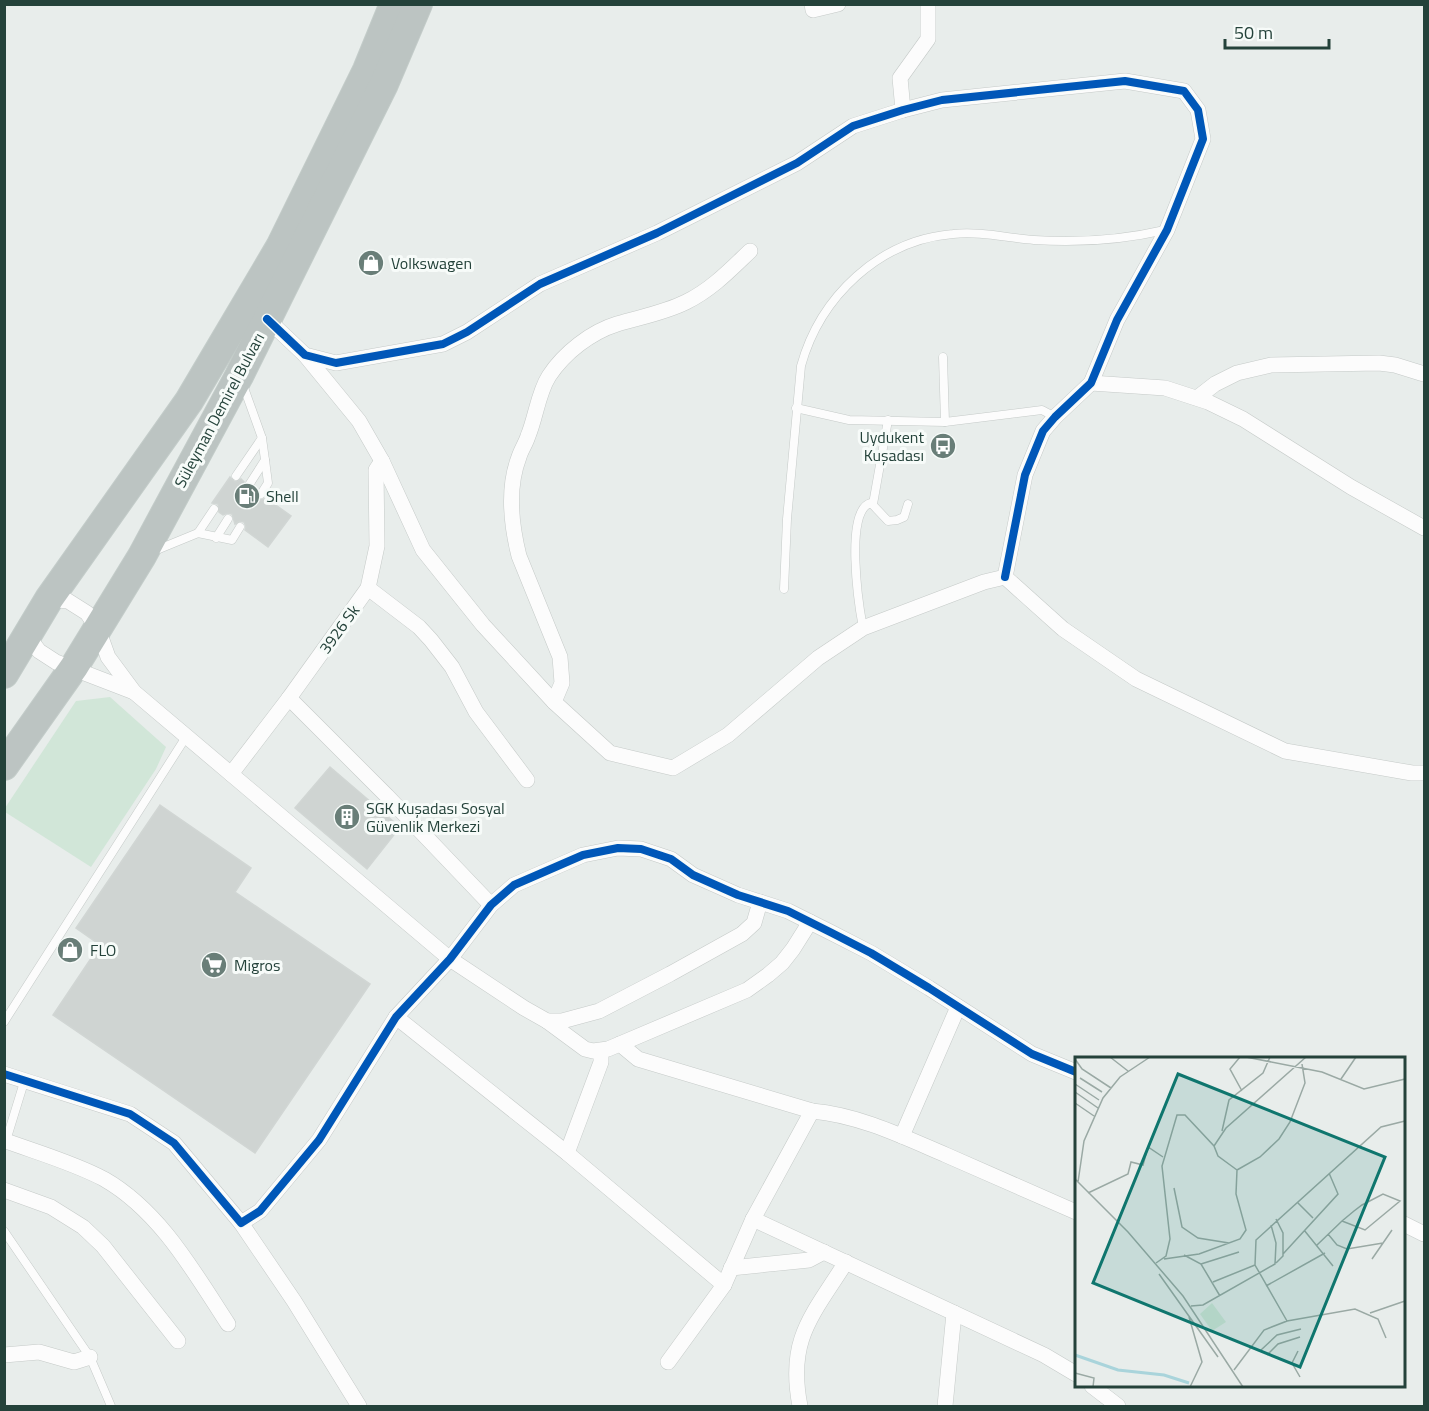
<svg xmlns="http://www.w3.org/2000/svg" width="1429" height="1411" viewBox="0 0 1429 1411" font-family="'Titillium Web',sans-serif">
  <style>
    .green { fill: #d1e6d8 }
    .building { fill: #cfd4d2; stroke: #d1d6d4; stroke-width: 1.5 }
    .lines { fill: none; stroke-linecap: round; stroke-linejoin: round }
    .lane-casing { stroke: #c5cac8; stroke-width: 9 }
    .street-casing { stroke: #c5cac8; stroke-width: 16 }
    .highway-casing { stroke: #c3ccc9; stroke-width: 30 }
    .lane { stroke: #fcfcfc; stroke-width: 8 }
    .street { stroke: #fcfcfc; stroke-width: 15 }
    .highway { stroke: #bcc4c2; stroke-width: 28 }
    .cycleway-casing { stroke: #f7fbf9; stroke-width: 11 }
    .cycleway { stroke: #0057b8; stroke-width: 8 }
    .labels { text-anchor: middle; stroke-width: 6; stroke-linejoin: round; paint-order: stroke }
    .poi-label { font-size: 16px; fill: #24423a; stroke: #f7fbf9; text-anchor: start }
    .street-label { font-size: 16px; fill: #24423a; stroke: #f7fbf9 }
    .inset-river { fill: none; stroke: #a9d4db; stroke-width: 3 }
    .inset-road { fill: none; stroke: #9aa9a4; stroke-width: 1.5 }
    .view { fill: #0f766e; fill-opacity: 0.15; stroke: #0f766e; stroke-width: 3 }
    .inset-edge { fill: none; stroke: #24423a; stroke-width: 3 }
  </style>
  <rect width="100%" height="100%" fill="#e8edeb"/>
  <polygon class="green" points="110,697 166,747 156,769 91,867 5,812 5,808 76,701"/>
  <g class="building">
    <polygon points="230,477 235,482 241,479 244,482 243,485 245,490 249,491 254,489 256,490 255,494 257,499 261,500 266,498 291,516 268,547 245,530 246,527 244,522 240,521 235,524 232,514 228,513 223,515 219,512 218,504 212,503"/>
    <polygon points="330,767 400,827 367,869 295,808"/>
    <polygon points="160,805 251,868 235,892 370,984 255,1153 53,1015 100,945 76,928"/>
  </g>
  <g class="lines">
    <g class="lane-casing">
      <g id="lane">
        <polyline points="943,357 945,422"/>
        <polyline points="243,385 262,438 265,460 249,485"/>
        <polyline points="796,408 849,420 945,422 1042,410 1055,417"/>
        <polyline points="236,476 262,438"/>
        <polyline points="261,494 268,483 265,460"/>
        <polyline points="873,504 888,420"/>
        <polyline points="198,533 214,509"/>
        <polyline points="216,538 228,519"/>
        <polyline points="154,551 198,533 232,540 240,527"/>
        <path d="M784 589 787 519 801 366C820 297 879 240 953 234 980 231 1007 238 1034 240 1079 243 1122 240 1165 230"/>
        <path d="M863 628C859 607 844 509 871 503L888 521 897 520 904 517 908 504"/>
        <polyline points="4,1022 186,737"/>
        <polyline points="5,1144 25,1079"/>
        <polyline points="4,1231 90,1357 111,1406"/>
      </g>
    </g>
    <g class="street-casing">
      <g id="street">
        <polyline points="812,4 813,10 838,4"/>
        <polyline points="903,110 900,78 928,39 928,4"/>
        <polyline points="267,319 305,355 336,363 443,344 467,332 540,284 657,233 797,163 853,126 903,110 942,100 1125,81 1184,91 1198,110 1203,139 1167,230 1117,320 1091,383 1055,417 1043,431 1025,475 1005,577"/>
        <polyline points="305,355 359,421 382,461 423,550 483,625 554,702 610,753 673,768 728,735 818,658 863,628 984,582 1005,577"/>
        <polyline points="1091,383 1165,388 1208,402 1243,419 1351,487 1424,528"/>
        <polyline points="1197,398 1215,384 1237,373 1271,365 1379,363 1395,365 1424,374"/>
        <polyline points="1005,577 1063,629 1136,679 1285,751 1412,773 1424,773"/>
        <polyline points="368,588 419,627 431,640 452,667 476,712 527,780"/>
        <polyline points="49,599 68,601 87,613 98,629 108,657 134,692 231,774 450,959 524,1008 547,1021 562,1021 599,1011 670,974 742,934 754,923 760,902"/>
        <polyline points="27,635 39,651 56,662 134,692"/>
        <polyline points="289,698 387,796 491,905"/>
        <path d="M554 702 562 683 560 657 519 556C511 524 507 488 519 457 521 450 526 443 528 436 536 417 538 393 549 376 564 353 591 332 617 324 640 317 664 313 686 302 711 290 730 270 750 251"/>
        <polyline points="231,774 289,698 368,588 377,546 376,470 382,461"/>
        <polyline points="396,1017 567,1153 724,1285"/>
        <polyline points="547,1021 585,1049 593,1051 608,1049 747,990 768,975 782,963 793,949 810,922"/>
        <path d="M620 1044 638 1059 812 1111C859 1115 904 1137 946 1155 990 1174 1033 1193 1076 1212"/>
        <polyline points="4,1074 130,1114 174,1143 241,1223 260,1211 319,1140 396,1017 450,959 491,905 514,885 583,855 618,848 641,849 671,859 693,875 738,895 788,911 832,933 871,953 929,988 1032,1054 1076,1072"/>
        <polyline points="902,1136 958,1007"/>
        <path d="M6 1141C39 1153 74 1163 104 1179 160 1211 194 1272 228 1324"/>
        <polyline points="567,1153 601,1062 601,1051"/>
        <polyline points="4,1190 51,1207 83,1227 103,1246 178,1341"/>
        <polyline points="753,1219 1044,1355 1076,1374"/>
        <polyline points="241,1223 294,1301 359,1406"/>
        <polyline points="1404,1224 1424,1234"/>
        <polyline points="731,1268 809,1260 824,1252"/>
        <polyline points="4,1355 39,1352 74,1362 90,1357"/>
        <polyline points="668,1362 724,1285 753,1219 812,1111"/>
        <polyline points="1092,1386 1118,1406"/>
        <path d="M800 1406C787 1339 812 1316 846 1262"/>
        <polyline points="945,1406 954,1313"/>
      </g>
    </g>
    <g class="highway-casing">
      <g id="highway">
        <polyline points="4,674 49,599 189,401 280,247 367,70 394,4"/>
        <polyline points="4,766 74,667 142,556 239,376 384,84 418,4"/>
      </g>
    </g>
    <use href="#lane" class="lane"/>
    <use href="#street" class="street"/>
    <use href="#highway" class="highway"/>
    <g class="cycleway-casing">
      <g id="cycleway">
        <polyline points="267,319 305,355 336,363 443,344 467,332 540,284 657,233 797,163 853,126 903,110 942,100 1125,81 1184,91 1198,110 1203,139 1167,230 1117,320 1091,383 1055,417 1043,431 1025,475 1005,577"/>
        <polyline points="4,1074 130,1114 174,1143 241,1223 260,1211 319,1140 396,1017 450,959 491,905 514,885 583,855 618,848 641,849 671,859 693,875 738,895 788,911 832,933 871,953 929,988 1032,1054 1076,1072"/>
      </g>
    </g>
    <use href="#cycleway" class="cycleway"/>
  </g>
  <defs>
    <g id="shop-disc" transform="scale(1.35)"><circle r="9.5" fill="#697e78" stroke="#f7fbf9"/><path d="M-5-2.5h2.3a2.7 3.5 0 0 1 5.4 0H5L5.5 6h-11ZM-1.5-2.5h3a1.5 2.3 0 0 0-3 0Z" fill="#fff"/></g>
    <g id="bus-disc" transform="scale(1.35)"><circle r="9.5" fill="#697e78" stroke="#f7fbf9"/><path d="M-5-6H5V4H4V6H2V4H-2V6H-4V4H-5ZM-3.5-4V0h7V-4ZM-3.5 1.2v1.5H-2V1.2ZM2 1.2v1.5H3.5V1.2Z" fill="#fff"/></g>
    <g id="fuel-disc" transform="scale(1.35)"><circle r="9.5" fill="#697e78" stroke="#f7fbf9"/><path d="M-5.5-6h7V0h2V4h1.3V-2.5L3-4.5l.8-.8L6-3V5H2.5V1h-1V6h-7ZM-4.2-4.7v3.2H.2V-4.7Z" fill="#fff"/></g>
    <g id="building-disc" transform="scale(1.35)"><circle r="9.5" fill="#697e78" stroke="#f7fbf9"/><path d="M-4-6H4V6H1V3H-1V6H-4ZM-2.5-4.3h1.7v1.8h-1.7ZM.8-4.3h1.7v1.8H.8ZM-2.5-1h1.7V.8h-1.7ZM.8-1h1.7V.8H.8Z" fill="#fff"/></g>
    <g id="supermarket-disc" transform="scale(1.35)"><circle r="9.5" fill="#697e78" stroke="#f7fbf9"/><path d="M-6-5.5h2.5l.6 2H6L4.5 2H-2.5L-4.4-4H-6ZM-1.5 3.2a1.3 1.3 0 1 0 .1 0ZM3 3.2a1.3 1.3 0 1 0 .1 0Z" fill="#fff"/></g>
  </defs>
  <g fill-rule="evenodd">
    <use href="#shop-disc" x="371" y="263"/>
    <use href="#bus-disc" x="943" y="446"/>
    <use href="#fuel-disc" x="247" y="496"/>
    <use href="#building-disc" x="347" y="817"/>
    <use href="#shop-disc" x="70" y="950"/>
    <use href="#supermarket-disc" x="214" y="965"/>
  </g>
  <g class="labels">
    <g class="poi-label">
      <text x="391" y="269">Volkswagen</text>
      <text x="924" y="443" text-anchor="end">Uydukent<tspan x="924" dy="18">Kuşadası</tspan></text>
      <text x="266" y="502">Shell</text>
      <text x="366" y="814">SGK Kuşadası Sosyal<tspan x="366" dy="18">Güvenlik Merkezi</tspan></text>
      <text x="90" y="956">FLO</text>
      <text x="234" y="971">Migros</text>
    </g>
    <g class="street-label">
      <text transform="translate(219 410) rotate(-62)" y="6">Süleyman Demirel Bulvarı</text>
      <text transform="translate(339 629) rotate(-54)" y="6">3926 Sk</text>
    </g>
  </g>
  <g transform="translate(1075 1057)">
    <rect width="330" height="330" fill="#e8edeb"/>
    <path d="M137 246 151 265 137 274 125 257Z" fill="#d1e6d8"/>
    <path class="inset-river" d="M0 298 43 313 89 318 114 326"/>
    <path class="inset-road" d="M35 0 53 14M165 0 155 12 167 34M171 0 247 15 289 32 330 22M0 2 7 12 36 31M5 21 27 35M266 22 281 0M0 27 24 43M0 35 23 51M0 46 19 59M147 74 154 43 188 16 195 0M139 89 151 71 231 0M162 113 185 100 204 82 215 65 230 26 227 7M0 122 53 175 108 239 168 330M3 125 9 84 28 41 45 20 75 0M99 131 107 170 123 181 154 186M13 136 53 117 56 105 68 108 73 90 88 100M223 146 238 161M229 173 258 209M253 177 262 188 272 192 308 186M242 188 267 164 279 154 287 148 308 137 325 144 290 173 267 164M208 197 263 137 254 116M109 198 126 207 145 239M89 202 124 197 165 182 171 173 161 137 162 113M297 202 317 173M81 206 91 199 95 182 87 109 102 58H110L139 89 143 99 162 113M201 206 208 199V176L201 162M126 207 164 195M84 217 143 300M138 225 180 208M191 229 250 196M116 249 128 248 200 207 201 186 196 168M295 256 330 244M114 260 127 305 115 330M212 264 280 252 303 262 311 281M186 293 202 278 226 272M223 294 217 306 225 320M192 298 203 287 225 280M159 313 189 273 212 264 180 208 181 183 306 70 330 64M0 316 19 321 18 330"/>
    <path class="view" d="M103 17 310 100 225 310 18 226Z"/>
    <rect width="330" height="330" class="inset-edge"/>
  </g>
  <rect width="1429" height="1411" fill="none" stroke="#24423a" stroke-width="12"/>
  <path d="M1225 39v9h104v-9" fill="none" stroke="#24423a" stroke-width="3"/>
  <text x="1234" y="39" font-size="18" fill="#24423a" stroke="#f7fbf9" stroke-width="4.5" paint-order="stroke">50 m</text>
</svg>
